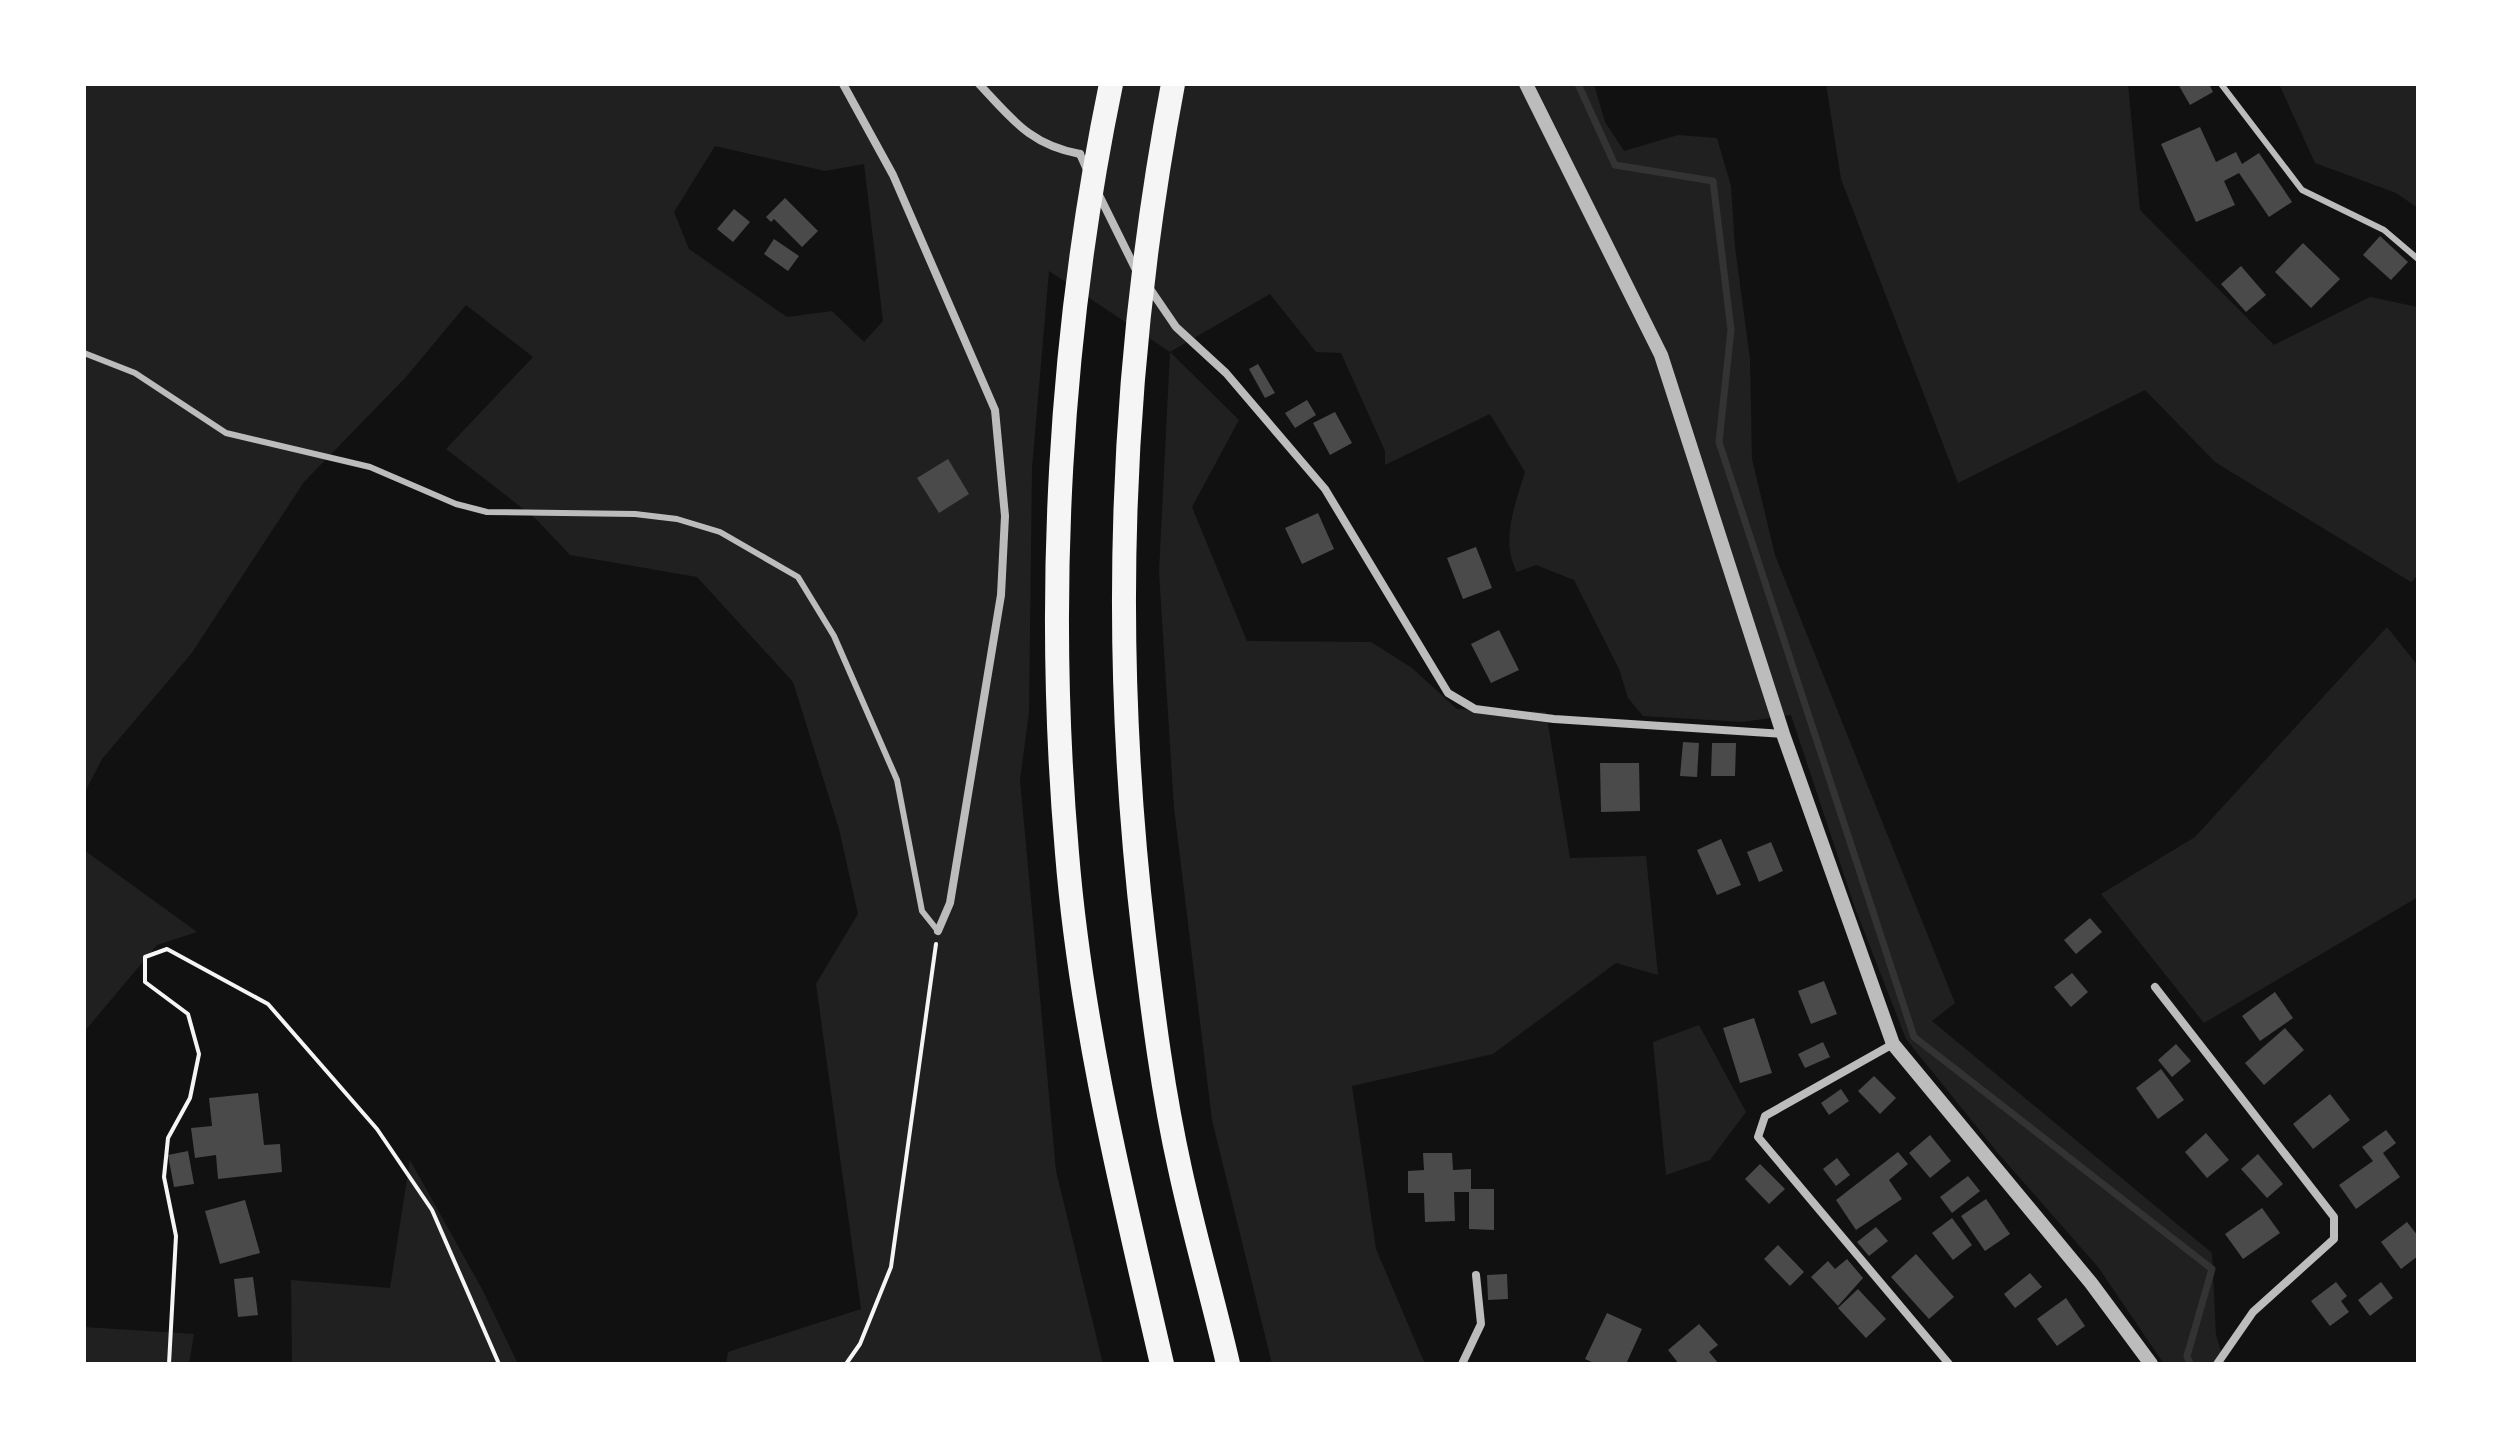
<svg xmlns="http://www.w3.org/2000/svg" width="2502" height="1448" viewBox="0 0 2502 1448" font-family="Ubuntu,sans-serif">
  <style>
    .green { fill: #202020; fill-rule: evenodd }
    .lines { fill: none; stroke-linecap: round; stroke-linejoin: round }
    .stream { stroke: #333; stroke-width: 7 }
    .building { fill: #4a4a4a }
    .path { stroke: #f5f5f5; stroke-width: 4 }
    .service { stroke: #bcbcbc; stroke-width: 6 }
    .minor { stroke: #bcbcbc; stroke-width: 8 }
    .tertiary { stroke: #bcbcbc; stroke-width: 14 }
    .motorway { stroke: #f5f5f5; stroke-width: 24 }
  </style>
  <rect width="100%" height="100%" fill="#111"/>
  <g class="green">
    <path d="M84 84H1594L1605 122 1624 151 1678 135 1717 138 1731 186 1735 247 1750 359 1752 459 1775 555 1955 1003 1932 1021 2212 1253 2216 1335 2225 1364H2164L2098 1267 1997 1152 1906 1039 1855 908 1791 715 1743 722 1643 716 1628 698 1619 669 1574 580 1536 565 1517 572C1500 541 1515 505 1525 472L1490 414 1385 465V451L1341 353 1316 352 1270 294 1170 352 1239 420 1192 507 1247 641 1371 642 1412 668 1457 709 1546 712 1570 858 1646 856 1658 975 1616 963 1493 1054 1352 1086 1376 1249 1425 1364H1272L1212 1120 1174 808 1159 572 1170 352 1049 271 1032 468 1029 712 1020 780 1056 1171 1103 1364H726L728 1352 861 1309 816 984 858 914 839 829 793 682 697 577 570 555 535 518 446 449 533 357 466 305 406 377 304 482 191 654 102 759 84 794ZM715 146 825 171 864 164 883 321 864 342 832 311 787 317 689 249 674 212Z"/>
    <polygon points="1826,84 2128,84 2140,210 2274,345 2370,297 2418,307 2418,575 2411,582 2215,462 2145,390 1958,483 1841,179"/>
    <polygon points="2279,84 2418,84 2418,208 2396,193 2315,163"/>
    <polygon points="2387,627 2418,666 2418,897 2204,1023 2101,894 2195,837"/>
    <polygon points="84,850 197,932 157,945 84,1032"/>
    <polygon points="1699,1025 1746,1112 1710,1160 1666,1175 1653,1042"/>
    <polygon points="410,1160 482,1289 518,1364 292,1364 291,1280 390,1288"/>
    <polygon points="84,1327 194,1334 189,1364 84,1364"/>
  </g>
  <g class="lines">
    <polyline class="stream" points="1578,84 1615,165 1713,181 1731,330 1719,442 1914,1037 2212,1269 2187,1356 2190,1364"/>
  </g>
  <g class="building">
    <polygon points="2178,84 2209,84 2213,92 2190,105"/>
    <polygon points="2200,127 2216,162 2236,152 2242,164 2259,153 2292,202 2269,217 2239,173 2224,181 2235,205 2196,222 2161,144"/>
    <polygon points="785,198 818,231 802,247 774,219 771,222 766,217"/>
    <polygon points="734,209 750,222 733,242 717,229"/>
    <polygon points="2380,236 2408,262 2391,280 2363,255"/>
    <polygon points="774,239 799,256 788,271 764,254"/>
    <polygon points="2303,243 2340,279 2311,308 2275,272"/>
    <polygon points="2241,266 2266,295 2246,312 2221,284"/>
    <polygon points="1258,364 1275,393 1265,398 1249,369"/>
    <polygon points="1307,400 1316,415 1295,428 1285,413"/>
    <polygon points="1335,412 1352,443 1330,455 1313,423"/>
    <polygon points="948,459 969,494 939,513 917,478"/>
    <polygon points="1318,513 1334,549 1302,564 1285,528"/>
    <polygon points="1476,547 1492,588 1463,599 1447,558"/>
    <polygon points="1499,630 1519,670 1491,683 1471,644"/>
    <polygon points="1683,742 1699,743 1697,777 1680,776"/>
    <polygon points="1712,743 1736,743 1735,776 1711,776"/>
    <polygon points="1600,763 1639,763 1640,811 1601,812"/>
    <polygon points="1721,839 1741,885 1717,895 1697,850"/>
    <polygon points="1771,842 1783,871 1759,882 1747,852"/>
    <polygon points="2090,918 2102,932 2076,954 2064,940"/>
    <polygon points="2072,973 2088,992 2071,1007 2054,987"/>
    <polygon points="1824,981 1837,1014 1811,1024 1798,991"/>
    <polygon points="2275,992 2293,1018 2260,1041 2242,1016"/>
    <polygon points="1754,1018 1772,1073 1740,1083 1723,1028"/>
    <polygon points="2285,1028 2304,1050 2264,1085 2245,1063"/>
    <polygon points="1823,1042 1830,1057 1805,1068 1798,1054"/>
    <polygon points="2176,1044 2191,1061 2172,1077 2158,1060"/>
    <polygon points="2161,1069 2184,1100 2158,1119 2136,1088"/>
    <polygon points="1874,1076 1896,1098 1880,1114 1858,1091"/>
    <polygon points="1841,1089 1849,1101 1829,1115 1821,1103"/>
    <polygon points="258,1093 264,1145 280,1144 282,1172 218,1179 216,1155 195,1158 191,1128 212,1126 209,1098"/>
    <polygon points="2330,1094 2350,1120 2313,1149 2293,1124"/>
    <polygon points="2386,1130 2396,1143 2383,1153 2400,1177 2356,1209 2339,1185 2373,1161 2362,1147"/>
    <polygon points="2206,1133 2229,1160 2207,1178 2185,1152"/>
    <polygon points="1930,1135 1951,1161 1930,1178 1909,1153"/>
    <polygon points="188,1151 194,1184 174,1187 168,1155"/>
    <polygon points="1898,1152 1908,1164 1889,1180 1902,1199 1856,1230 1836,1200"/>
    <polygon points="1423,1153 1452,1153 1453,1170 1471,1169 1471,1189 1494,1189 1494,1230 1469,1229 1469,1192 1454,1192 1455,1221 1425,1222 1424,1193 1408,1193 1408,1171 1424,1170"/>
    <polygon points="2258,1154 2283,1184 2267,1198 2241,1169"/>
    <polygon points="1837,1158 1850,1175 1836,1186 1823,1169"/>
    <polygon points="1760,1164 1785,1189 1769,1204 1745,1179"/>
    <polygon points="1968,1176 1980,1191 1952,1213 1940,1197"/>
    <polygon points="1986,1199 2010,1234 1985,1251 1961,1216"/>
    <polygon points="245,1200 260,1253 220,1264 205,1211"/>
    <polygon points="2262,1208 2280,1233 2243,1259 2225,1234"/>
    <polygon points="1952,1218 1972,1245 1953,1260 1932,1233"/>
    <polygon points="2407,1222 2418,1236 2418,1256 2401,1269 2381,1242"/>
    <polygon points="1876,1227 1888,1241 1869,1256 1857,1242"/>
    <polygon points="1778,1245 1804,1272 1790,1286 1764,1259"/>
    <polygon points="1916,1254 1954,1297 1929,1319 1891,1277"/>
    <polygon points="1847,1259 1863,1278 1838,1306 1811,1277 1828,1261 1835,1269"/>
    <polygon points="2030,1273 2042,1287 2015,1308 2004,1294"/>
    <polygon points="1507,1274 1508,1299 1488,1300 1487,1275"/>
    <polygon points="253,1277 258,1315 238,1317 234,1279"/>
    <polygon points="2336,1282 2347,1296 2341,1301 2349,1312 2330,1326 2311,1301"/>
    <polygon points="2381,1282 2393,1298 2370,1316 2358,1300"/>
    <polygon points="1858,1289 1886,1319 1866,1338 1838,1308"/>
    <polygon points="2066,1298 2085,1326 2057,1346 2037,1319"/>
    <polygon points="1607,1313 1642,1329 1626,1364 1596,1364 1585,1359"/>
    <polygon points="1699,1324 1718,1345 1709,1352 1719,1364 1679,1364 1668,1350"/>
  </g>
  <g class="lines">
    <g class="path">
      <polyline points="169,1364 176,1236 164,1177 168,1138 190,1098 199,1054 188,1014 145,982 145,957 167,949 268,1004 377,1129 432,1210 499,1364"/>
      <polyline points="846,1364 860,1344 891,1267 936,944"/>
    </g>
    <g class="service">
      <polyline points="2221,84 2302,190 2384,230 2418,259"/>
      <polyline points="84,353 135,373 226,433 370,467 456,504 487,512 635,514 677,519 720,532 798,577 834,636 897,780 922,911 938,931"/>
    </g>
    <g class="minor">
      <polyline points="843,84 893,175 995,410 1005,516 1001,595 950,903 938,931"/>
      <path d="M979 84C1012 119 1030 145 1080 154"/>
      <polyline points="1080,154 1088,172"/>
      <polyline points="1097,191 1137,272"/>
      <polyline points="1148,286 1176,327 1226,373 1325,489 1448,693 1475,709 1554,719 1783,734"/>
      <polyline points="2155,987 2334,1217 2334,1239 2253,1312 2217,1364"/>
      <polyline points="1893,1044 1765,1116 1758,1137 1949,1364"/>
      <polyline points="1462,1364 1481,1324 1476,1275"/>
    </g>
    <polyline class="tertiary" points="1526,84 1661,355 1783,734 1893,1044 2091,1283 2151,1364"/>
    <g class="motorway">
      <path d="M1111 84C1059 335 1045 598 1067 853 1081 1026 1123 1195 1162 1364"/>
      <path d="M1173 84C1119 369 1110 649 1144 937 1153 1014 1163 1093 1180 1169 1194 1234 1213 1299 1228 1364"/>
    </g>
  </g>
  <rect width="2502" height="1448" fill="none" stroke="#ffffff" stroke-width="172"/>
</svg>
